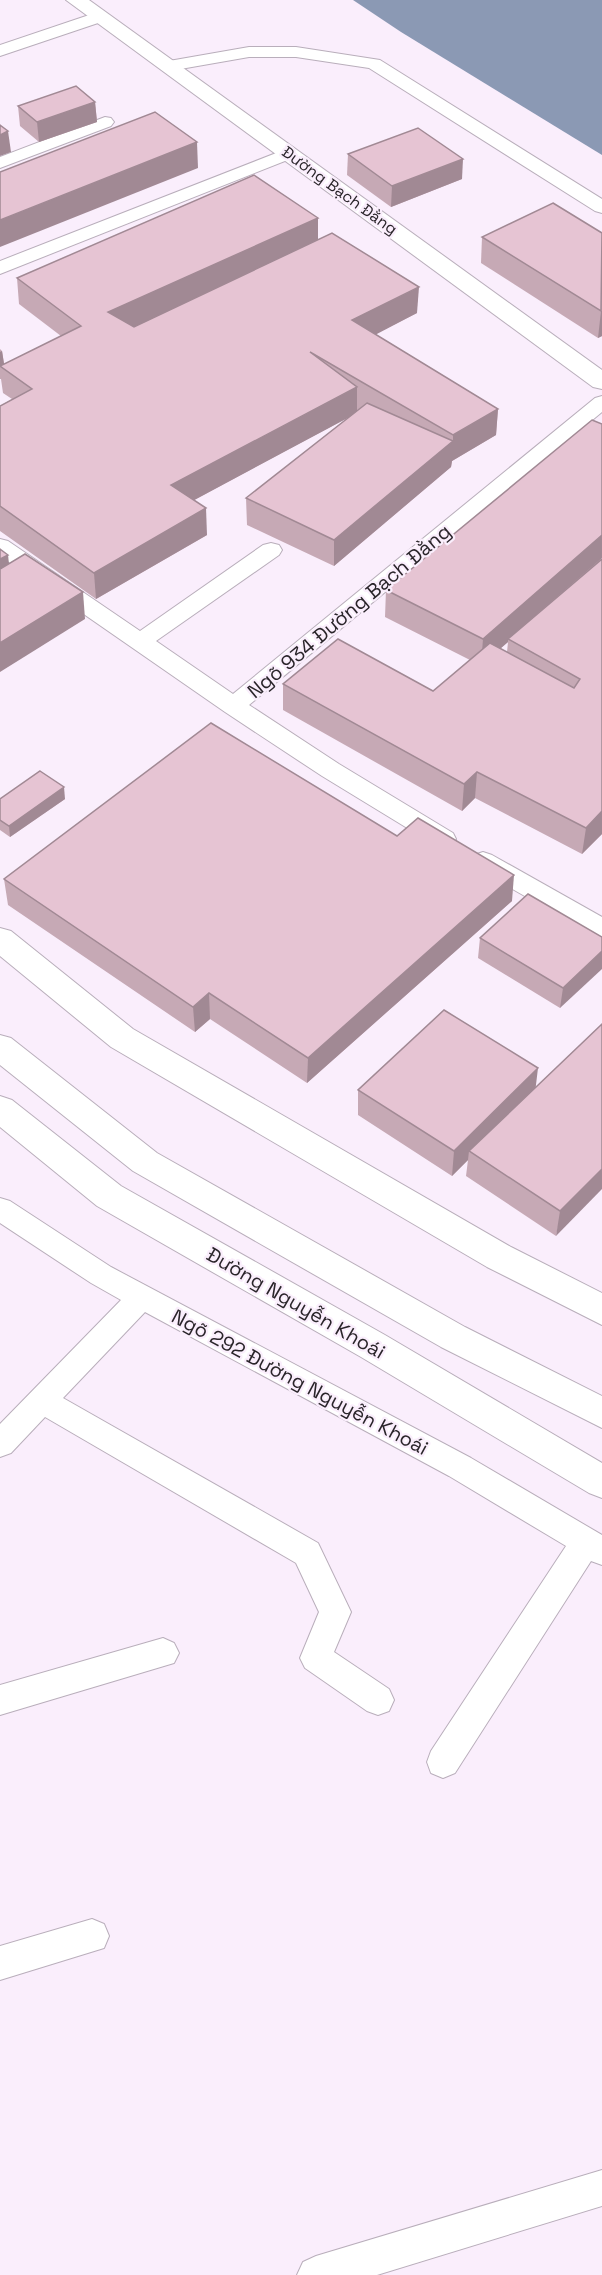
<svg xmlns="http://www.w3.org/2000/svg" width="602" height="2275" viewBox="0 0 602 2275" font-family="'Space Grotesk',sans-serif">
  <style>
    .water { fill: #8b99b4 }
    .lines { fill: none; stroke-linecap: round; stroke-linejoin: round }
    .lane-casing { stroke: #b9aebb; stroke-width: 2 }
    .street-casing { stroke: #b9aebb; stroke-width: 2 }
    .secondary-casing { stroke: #b9aebb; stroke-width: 2 }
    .primary-casing { stroke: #b9aebb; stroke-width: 2 }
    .lane { fill: #fff; fill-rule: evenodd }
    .street { fill: #fff; fill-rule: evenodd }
    .secondary { fill: #fff; fill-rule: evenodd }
    .primary { fill: #fff; fill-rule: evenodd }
    .wall { fill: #c6a9b5; fill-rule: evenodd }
    .shaded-wall { fill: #a18994 }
    .building { fill: #e6c4d3; stroke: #a18994; stroke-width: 1.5 }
    .labels { text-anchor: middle; stroke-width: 4.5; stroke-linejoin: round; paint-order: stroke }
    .far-street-label { font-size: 16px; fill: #2a252a; stroke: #faeefc }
    .street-label { font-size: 20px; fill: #2a252a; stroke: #faeefc }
  </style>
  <rect width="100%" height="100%" fill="#faeefc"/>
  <polygon class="water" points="353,0 602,0 602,155 401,32"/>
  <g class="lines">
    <g class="lane-casing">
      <g id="lane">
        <polygon points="98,12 104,13 106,17 104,21 0,56 0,45"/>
        <polygon points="249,47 296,47 380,60 602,199 602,213 595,211 369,68 296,57 249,57 169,71 163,70 160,66 163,62 169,61"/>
        <polygon points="105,117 111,118 114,122 111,126 0,168 0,157"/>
        <polygon points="289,148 295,149 298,153 295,157 0,274 0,261"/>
        <polygon points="602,396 602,412 249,705 339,764 453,833 456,839 453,845 444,848 435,845 322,776 225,712 0,556 0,539 8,541 140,631 263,545 271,543 279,545 282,550 279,555 156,641 233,694 595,398"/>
        <polygon points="483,852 492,855 602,917 602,937 593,935 474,867 471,861 474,855"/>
        <polygon points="0,1198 10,1201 111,1267 471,1458 602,1535 602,1565 591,1561 455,1773 443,1778 431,1773 427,1762 431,1751 566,1546 449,1476 145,1312 63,1398 318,1543 351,1612 334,1652 389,1689 394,1700 389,1711 378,1715 367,1711 305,1668 300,1658 319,1612 296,1563 45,1417 11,1453 0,1457 0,1424 121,1300 91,1283 0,1223"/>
        <polygon points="163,1638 174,1643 179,1653 174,1663 0,1715 0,1685"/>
        <polygon points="92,1919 104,1924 109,1936 104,1948 0,1980 0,1946"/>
        <polygon points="602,2170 602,2206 377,2275 297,2275 303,2262 316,2256"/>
      </g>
    </g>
    <g class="street-casing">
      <polygon id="street" points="0,928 11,931 133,1029 511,1247 602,1293 602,1325 487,1267 111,1047 0,956"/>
    </g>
    <g class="secondary-casing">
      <polygon id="secondary" points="66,0 89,0 602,370 602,389 593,387"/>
    </g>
    <g class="primary-casing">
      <g id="primary">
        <polygon points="0,1035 11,1038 157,1153 465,1327 602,1396 602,1428 441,1347 133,1171 0,1065"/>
        <polygon points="0,1096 12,1100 121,1186 385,1335 602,1463 602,1498 589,1493 361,1357 97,1206 0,1127"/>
      </g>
    </g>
    <use href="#lane" class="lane"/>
    <use href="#street" class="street"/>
    <use href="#secondary" class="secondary"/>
    <use href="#primary" class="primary"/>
  </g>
  <g class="wall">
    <polygon points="95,102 97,122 39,142 20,126 18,106"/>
    <polygon points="348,154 462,179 391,207 347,175"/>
    <polygon points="318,218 318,240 417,313 375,334 498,409 496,435 452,461 451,467 334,566 247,525 246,498 349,417 194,500 207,535 96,599 0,531 0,406 12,399 3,393 1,379 0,379 0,349 2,351 4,364 61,336 19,304 17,278"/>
    <polygon points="602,233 602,336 598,338 481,263 482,237"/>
    <path d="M602 559V834L582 854 475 798 462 811 283 710V684L433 691 470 660 385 617 386 590ZM508 642 507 652 500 649Z"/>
    <polygon points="0,799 65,799 10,837 0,830"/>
    <polygon points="397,836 512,901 307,1083 210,1019 195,1032 8,905 4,879"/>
    <polygon points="602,937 560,1008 478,958 480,938"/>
    <polygon points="602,1024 556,1236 466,1176 468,1160 452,1176 358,1115 358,1090 536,1087"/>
  </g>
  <g class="shaded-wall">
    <polygon points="95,102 97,122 39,142 37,122"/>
    <polygon points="8,131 11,152 0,156 0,135"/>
    <polygon points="197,142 198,168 0,247 0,220"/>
    <polygon points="463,159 462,179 391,207 392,186"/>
    <polygon points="318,218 318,244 110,339 108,312"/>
    <polygon points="419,287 417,313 352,347 352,320"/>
    <polygon points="601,311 602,311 602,336 598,338"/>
    <polygon points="2,351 5,370 0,366 0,352"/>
    <polygon points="357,387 357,413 172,512 171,485"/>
    <polygon points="498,409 496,435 452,461 451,467 334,566 334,540 453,441 453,435"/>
    <polygon points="206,508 207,535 96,599 94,573"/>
    <polygon points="602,535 602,558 508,639 508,642 481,665 483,639"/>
    <polygon points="8,555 11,581 0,588 0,559"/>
    <polygon points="83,592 85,619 0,672 0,643"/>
    <polygon points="477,772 475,798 462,811 464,784"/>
    <polygon points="64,787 65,799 10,837 9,826"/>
    <polygon points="602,811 602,834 582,854 586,828"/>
    <polygon points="514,875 512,901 307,1083 308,1058"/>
    <polygon points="602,951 602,969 560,1008 563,988"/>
    <polygon points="209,993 210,1019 195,1032 193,1007"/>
    <polygon points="538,1068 535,1093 469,1151 468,1160 452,1176 454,1151"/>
    <polygon points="602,1169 602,1189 556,1236 560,1211"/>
  </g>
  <g class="building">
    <polygon points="76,86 95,102 37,122 18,106"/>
    <polygon points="155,112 197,142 0,220 0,172"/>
    <polygon points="0,125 8,131 0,135"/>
    <polygon points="418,128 463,159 392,186 348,154"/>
    <polygon points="254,175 318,218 108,312 134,327 332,233 419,287 352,320 498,409 453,435 310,352 357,387 171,485 206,508 94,573 0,506 0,406 32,389 0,366 81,326 17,278"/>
    <polygon points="553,203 602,233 601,311 482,237"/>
    <polygon points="367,403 453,441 334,540 246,498"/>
    <polygon points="592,420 602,424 602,535 483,639 386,590"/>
    <polygon points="0,549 8,555 0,559"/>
    <polygon points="25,554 83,592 0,643 0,569"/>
    <polygon points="602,559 602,811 586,828 477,772 464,784 283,684 338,639 433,691 490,643 574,688 580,679 508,639"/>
    <polygon points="211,723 397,836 418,818 514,875 308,1058 209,993 193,1007 4,879"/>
    <polygon points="40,771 64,787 9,826 0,820 0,799"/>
    <polygon points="528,894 602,937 602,951 563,988 480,938"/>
    <polygon points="444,1010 538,1068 454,1151 358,1090"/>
    <polygon points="602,1024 602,1169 560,1211 469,1151"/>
  </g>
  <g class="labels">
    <g class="far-street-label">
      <text transform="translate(340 190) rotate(36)" y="6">Đường Bạch Đằng</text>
    </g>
    <g class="street-label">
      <text transform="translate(349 611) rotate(-40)" y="7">Ngõ 934 Đường Bạch Đằng</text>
      <text transform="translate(296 1303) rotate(30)" y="7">Đường Nguyễn Khoái</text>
      <text transform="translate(300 1382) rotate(28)" y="7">Ngõ 292 Đường Nguyễn Khoái</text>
    </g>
  </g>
</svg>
